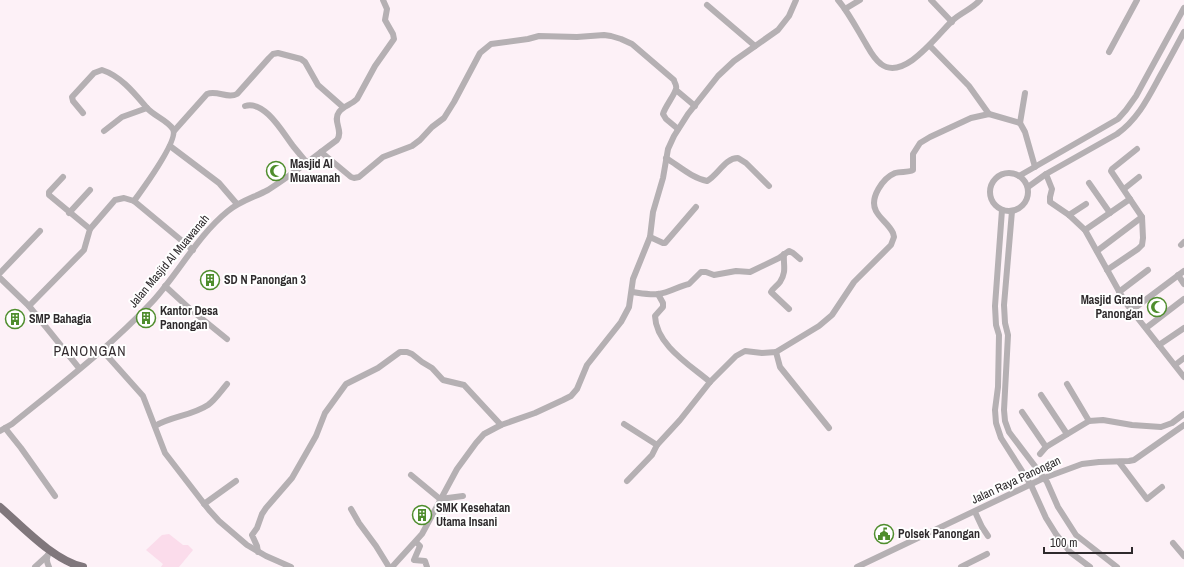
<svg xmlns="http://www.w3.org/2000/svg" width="1184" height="567" viewBox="0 0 1184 567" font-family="'Archivo Narrow',sans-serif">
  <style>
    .green { fill: #fbdceb }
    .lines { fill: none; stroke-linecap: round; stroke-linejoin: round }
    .minor { stroke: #b5b0b3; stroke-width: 6 }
    .major { stroke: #80777c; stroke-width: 8 }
    .labels { text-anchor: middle; stroke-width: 4; stroke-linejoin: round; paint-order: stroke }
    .poi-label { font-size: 12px; font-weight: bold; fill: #2e2a2c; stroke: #fff; text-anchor: start }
    .street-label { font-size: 12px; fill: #2e2a2c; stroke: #fff }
    .quarter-label { font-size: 14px; letter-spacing: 1px; fill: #332b2f; stroke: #fff }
  </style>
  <rect width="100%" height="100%" fill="#fdf1f7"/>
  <polygon class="green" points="169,534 183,545 188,545 193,550 179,567 161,567 163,564 146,550 162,535"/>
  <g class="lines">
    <g class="minor">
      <path d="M838 0C849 13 857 29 866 44 870 51 874 59 881 64 904 82 938 34 953 20 962 12 972 9 980 0"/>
      <polyline points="931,0 952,22"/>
      <polyline points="707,5 755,46"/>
      <polyline points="845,9 860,0"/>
      <polyline points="930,46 969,86 989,114"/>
      <polyline points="1109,52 1137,0"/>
      <polyline points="676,90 695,106"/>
      <path d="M245 106C265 100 283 133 293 146 298 152 302 157 307 163"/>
      <path d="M83 113 73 101 72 97 94 73 102 70C121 76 135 94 147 108 154 116 167 120 173 129 179 140 142 190 134 201"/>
      <polyline points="1020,123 1025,93"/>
      <polyline points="104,131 122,117 147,108"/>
      <path d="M174 131 207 94C217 90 228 99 237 94L269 58 273 54 278 53 301 59 305 62 318 85 343 107"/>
      <polyline points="170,146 219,183 237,204"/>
      <path d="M321 152 351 177 354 178 359 177 383 157 412 146 420 140 432 127 444 118 454 102 480 53 491 44 528 39 539 36 577 37 604 35 611 36 621 39 632 44 674 80C674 82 676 84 676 86 678 91 665 106 663 114L666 119 678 129"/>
      <path d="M666 158C679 166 692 178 707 181 718 175 725 158 738 158L746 163 769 186"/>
      <circle cx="1009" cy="192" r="19"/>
      <polyline points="1046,174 1052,189 1050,197 1050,202 1069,215 1085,230 1125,302 1184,377"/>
      <polyline points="1019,176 1118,119 1126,110 1136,96 1184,8"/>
      <polyline points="1089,183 1110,213"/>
      <path d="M1028 187 1046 174 1117 134C1138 119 1148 98 1160 76 1168 62 1176 47 1184 32"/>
      <polyline points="1124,189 1139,177"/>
      <polyline points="1002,210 995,306 996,325 999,335 998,387 995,410 996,423 1001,438 1031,485 1046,518 1056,534 1070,552 1090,567"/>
      <polyline points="1012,211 1004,305 1005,323 1008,335 1004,410 1005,421 1009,432 1047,482 1058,507 1076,535 1117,567"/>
      <polyline points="69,213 90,190"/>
      <polyline points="1069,215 1086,204"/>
      <polyline points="90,229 115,200 124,198 134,201 193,250"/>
      <polyline points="1085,230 1130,199"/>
      <polyline points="650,237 663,243 665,243 696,207"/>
      <polyline points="1181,245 1184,242"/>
      <polyline points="1097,251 1142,217"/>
      <path d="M784 254C783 265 787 271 780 282 777 286 773 288 771 292L789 309"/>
      <polyline points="1107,270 1138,249 1142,245 1143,238 1142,217 1111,171 1112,169 1137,149"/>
      <polyline points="0,273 40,231"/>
      <polyline points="1178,275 1184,284"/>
      <polyline points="0,278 29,306 79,368"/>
      <polyline points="165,286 190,309 227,339"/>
      <path d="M632 292C640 293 650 295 658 294 669 293 679 286 689 284L701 272H706L714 275 736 271 750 272 779 258 789 251 793 253 800 259"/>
      <polyline points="1119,292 1148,270"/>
      <path d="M658 294 663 303V307L655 316C656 345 690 365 710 382"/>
      <polyline points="29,306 84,250 90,229 49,195 49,192 63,177"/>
      <polyline points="1132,310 1184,271"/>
      <polyline points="1146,328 1184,299"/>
      <polyline points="1159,345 1184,328"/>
      <polyline points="102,350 143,396 165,453 209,510 219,521 247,545 266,556 291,567"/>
      <polyline points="776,352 780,367 829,428"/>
      <polyline points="1175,365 1184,358"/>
      <polyline points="1067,384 1089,421"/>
      <polyline points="1041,395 1067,434"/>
      <polyline points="1022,412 1046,447"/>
      <polyline points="624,424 657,445 652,455 627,481"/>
      <path d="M155 426C172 416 191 416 208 405 215 400 221 391 227 384"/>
      <polyline points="5,428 21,448 55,496"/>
      <path d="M0 431 12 424C60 385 110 347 152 302 178 274 198 235 228 211 240 201 255 197 268 190 292 175 314 157 337 140 344 131 332 121 339 112 343 106 351 105 357 99L375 66 394 39 393 34 385 20 387 9 383 0"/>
      <path d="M657 445 680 420 710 382 736 356 745 351 762 353 776 352 819 326 832 315 854 282 891 245 894 237 893 233C889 224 880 219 876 211 869 198 883 178 895 173 901 171 908 173 913 170V154L920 143 930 137 971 118 989 114 1020 123 1025 132 1035 167"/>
      <polyline points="1040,454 1046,447 1089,421 1103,420 1132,425 1161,427 1172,423 1184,414"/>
      <polyline points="1119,462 1147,499 1162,487"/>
      <polyline points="411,475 440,499 463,496"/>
      <polyline points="204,504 236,481"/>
      <polyline points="351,509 359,523 376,546 389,567"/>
      <polyline points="975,512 982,527 988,536"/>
      <polyline points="416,542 420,546 414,560 425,561 427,567"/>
      <polyline points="1173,543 1184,556"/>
      <polyline points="258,552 257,546 252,535 257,528 262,514 266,508 292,478 316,436 325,413 346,384 378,368 400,352 407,352 412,354 422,362 432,368 443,380 464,385 501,425"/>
      <polyline points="35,567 47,556"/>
      <path d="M49 567C46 561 46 557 50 551"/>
      <polyline points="392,567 422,534 457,469 476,443 484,434 501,425 535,413 563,400 571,396 577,389 587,365 621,322 629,307 633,279 650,237 653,212 663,178 668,149 674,136 688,114 718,76 734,61 778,30 789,16 796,0"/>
      <polyline points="857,567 1044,478 1082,464 1099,462 1129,461 1134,460 1184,425"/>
      <polyline points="961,567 987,554"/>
    </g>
    <path class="major" d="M0 507C23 527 53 560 83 567"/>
  </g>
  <defs>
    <g id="mosque-ring" transform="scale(1)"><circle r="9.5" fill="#fff" stroke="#4f8d2d" stroke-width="1.5"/><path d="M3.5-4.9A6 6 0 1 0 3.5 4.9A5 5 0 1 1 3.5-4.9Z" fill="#4f8d2d"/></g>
    <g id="building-ring" transform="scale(1)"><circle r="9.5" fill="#fff" stroke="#4f8d2d" stroke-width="1.5"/><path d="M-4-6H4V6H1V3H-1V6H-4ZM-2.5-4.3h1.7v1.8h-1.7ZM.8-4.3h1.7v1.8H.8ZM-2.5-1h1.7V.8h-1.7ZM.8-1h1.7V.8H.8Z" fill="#4f8d2d"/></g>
    <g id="civic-ring" transform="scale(1)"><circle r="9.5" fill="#fff" stroke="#4f8d2d" stroke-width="1.5"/><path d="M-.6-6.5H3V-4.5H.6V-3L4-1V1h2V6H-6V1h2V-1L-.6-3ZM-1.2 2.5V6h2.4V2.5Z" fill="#4f8d2d"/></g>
  </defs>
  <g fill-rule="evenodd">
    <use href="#mosque-ring" x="276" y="171"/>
    <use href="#building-ring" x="210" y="280"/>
    <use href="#mosque-ring" x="1157" y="307"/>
    <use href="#building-ring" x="146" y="318"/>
    <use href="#building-ring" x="15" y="319"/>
    <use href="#building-ring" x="422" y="515"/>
    <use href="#civic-ring" x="884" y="534"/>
  </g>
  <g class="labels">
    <g class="poi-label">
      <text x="290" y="168">Masjid Al<tspan x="290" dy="14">Muawanah</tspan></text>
      <text x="224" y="284">SD N Panongan 3</text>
      <text x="1143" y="304" text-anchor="end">Masjid Grand<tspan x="1143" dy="14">Panongan</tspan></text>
      <text x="160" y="315">Kantor Desa<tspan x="160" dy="14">Panongan</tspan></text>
      <text x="29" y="323">SMP Bahagia</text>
      <text x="436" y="512">SMK Kesehatan<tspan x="436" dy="14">Utama Insani</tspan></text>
      <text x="898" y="538">Polsek Panongan</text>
    </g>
    <g class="street-label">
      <text transform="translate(169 261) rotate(-50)" y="4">Jalan Masjid Al Muawanah</text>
      <text transform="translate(1016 480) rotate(-25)" y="4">Jalan Raya Panongan</text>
    </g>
    <g class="quarter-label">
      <text x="90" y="356">PANONGAN</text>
    </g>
  </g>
  <path d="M1044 547v6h88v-6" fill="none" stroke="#2e2a2c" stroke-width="2"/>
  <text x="1050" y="547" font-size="12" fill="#2e2a2c" stroke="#ffffff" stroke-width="3" paint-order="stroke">100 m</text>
</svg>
